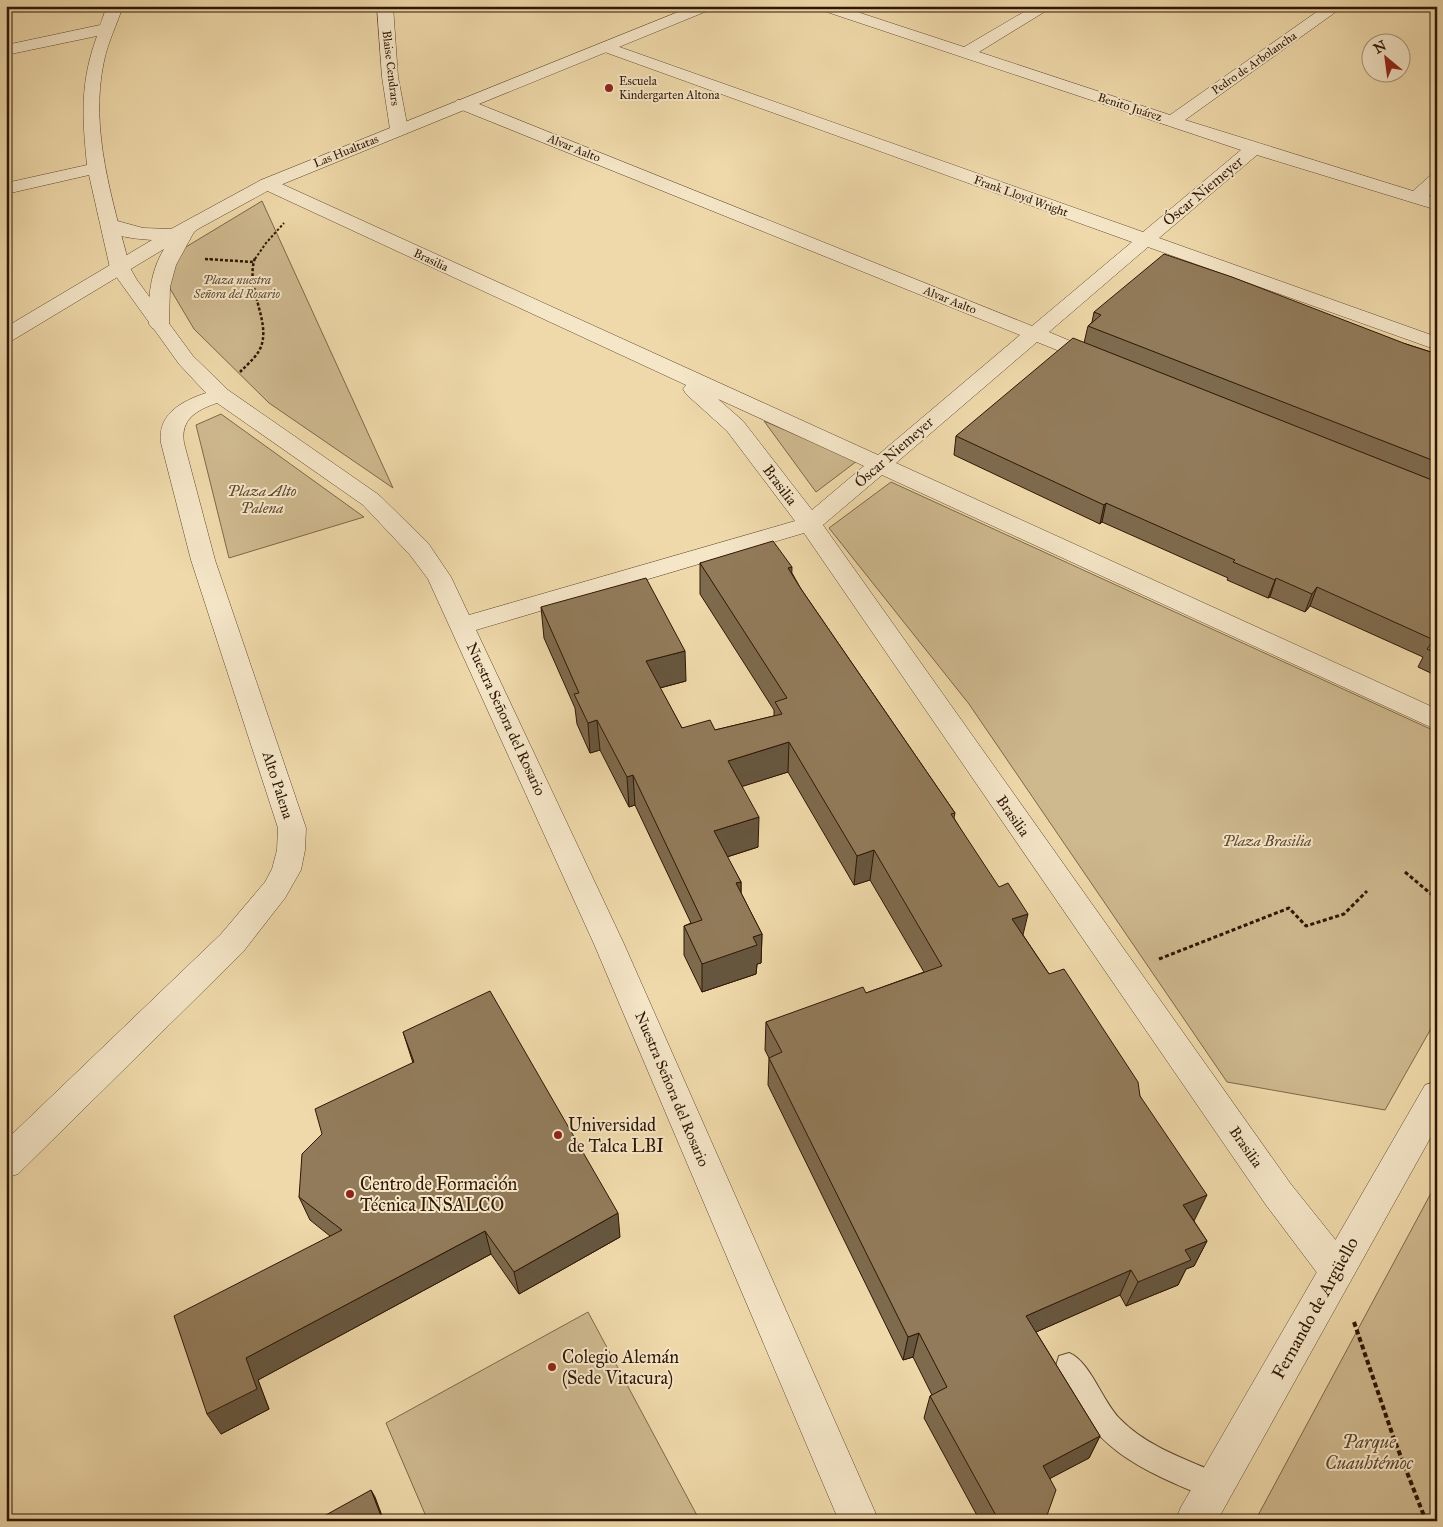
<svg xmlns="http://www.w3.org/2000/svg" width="1443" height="1527" viewBox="0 0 1443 1527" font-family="'IM FELL Great Primer',serif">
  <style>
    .green { fill: #ceb88e; stroke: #7e6749 }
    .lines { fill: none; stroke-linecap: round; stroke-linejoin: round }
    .service-casing { stroke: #5e472e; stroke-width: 2 }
    .minor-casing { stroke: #5e472e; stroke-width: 1 }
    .tertiary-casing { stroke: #5e472e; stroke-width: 1 }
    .path-far3 { stroke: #2e1604; stroke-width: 2; stroke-dasharray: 2.5 2; stroke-linecap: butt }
    .path-far2 { stroke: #2e1604; stroke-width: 2.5; stroke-dasharray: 3 2; stroke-linecap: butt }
    .path-far1 { stroke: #2e1604; stroke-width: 3; stroke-dasharray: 4 2.5; stroke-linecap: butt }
    .path { stroke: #2e1604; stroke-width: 4; stroke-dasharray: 5 3; stroke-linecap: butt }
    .service { fill: #f5e6c8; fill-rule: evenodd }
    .minor { fill: #f5e6c8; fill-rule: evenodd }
    .tertiary { fill: #f5e6c8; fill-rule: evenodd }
    .wall { fill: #7e6a4d; stroke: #2e1604 }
    .shaded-wall { fill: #66563f; stroke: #2e1604 }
    .building { fill: #927b5a; stroke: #2e1604 }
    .poi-dot { fill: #8f2418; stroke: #f5e6c8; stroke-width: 2 }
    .labels { text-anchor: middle; stroke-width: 4; stroke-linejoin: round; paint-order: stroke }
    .far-street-label { font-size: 12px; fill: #2e1604; stroke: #f5e6c8 }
    .far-poi-label { font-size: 12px; fill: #2e1604; stroke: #f5e6c8; text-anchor: start }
    .far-park-label { font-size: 12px; font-style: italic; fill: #5e472d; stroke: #f5e6c8 }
    .street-label { font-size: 15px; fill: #2e1604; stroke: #f5e6c8 }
    .park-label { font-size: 15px; font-style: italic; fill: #5e472d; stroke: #f5e6c8 }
    .near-poi-label { font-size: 18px; fill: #2e1604; stroke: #f5e6c8; text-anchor: start }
    .near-street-label { font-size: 18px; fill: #2e1604; stroke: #f5e6c8 }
    .near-park-label { font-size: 18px; font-style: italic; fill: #5e472d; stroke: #f5e6c8 }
  </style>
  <rect width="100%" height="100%" fill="#efd9aa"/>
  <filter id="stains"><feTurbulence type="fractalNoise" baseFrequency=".004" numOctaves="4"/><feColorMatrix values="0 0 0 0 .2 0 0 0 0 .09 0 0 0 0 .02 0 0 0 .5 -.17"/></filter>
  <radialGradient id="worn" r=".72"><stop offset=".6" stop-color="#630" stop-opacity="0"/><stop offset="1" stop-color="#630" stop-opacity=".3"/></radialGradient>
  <g class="green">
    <polygon points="262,201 393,488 269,403 194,329 156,265"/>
    <polygon points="221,414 364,517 229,558 196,425"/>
    <polygon points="764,421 857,461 816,492"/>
    <polygon points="891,482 1437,732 1437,1018 1385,1110 1227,1082 969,704 829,528"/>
    <polygon points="1437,1182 1437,1521 1255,1521"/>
    <polygon points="588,1312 700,1521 428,1521 386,1423"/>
  </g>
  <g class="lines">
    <g class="service-casing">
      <path id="service" d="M1069 1353C1090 1361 1102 1401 1120 1419 1147 1447 1188 1460 1224 1476L1228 1486 1224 1496 1214 1500C1136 1468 1090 1449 1056 1366L1059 1356Z"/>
    </g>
    <g class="minor-casing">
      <g id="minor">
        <path d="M107 6H123C117 24 108 42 104 61 89 130 113 201 130 268L137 280 193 356 228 390 379 495 428 543 451 577 469 615 795 521 727 431 686 394 683 389 686 385 261 188 258 184 261 180H273L878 455 1020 335 457 108 454 104 457 100H469L1032 326 1132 242 599 50 597 47 605 42 611 44 1143 232 1241 150 818 9 815 6H839L964 47 1034 6H1054L979 52 1170 115 1325 6H1344L1185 120 1413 191 1431 175 1437 174V189L1429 196 1437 198V210L1257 155 1159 238 1437 337V350L1148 247 1049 332 1106 356 1110 360 1106 364 1099 366 1092 364 1037 342 896 463 1437 709V730L882 475 823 525 1290 1183 1350 1258 1355 1270 1350 1282 1337 1287 1324 1282 1266 1205 804 533 476 630 624 944 879 1521H839L594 944 428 579 410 555 363 505 217 403C197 410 180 419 184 443L215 560 306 828 305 850 301 870 285 898 243 952 18 1174 6 1178V1140L221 934 265 882 272 869 277 850 278 828 191 560 161 443C157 414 182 401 206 393L179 364 110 268 89 175 6 194V183L87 165C82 115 80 83 97 36L6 55V45L100 25ZM718 399 864 466 812 510 743 421Z"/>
        <polygon points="377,6 393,6 398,77 408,129 405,133 393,133 390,129 382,77"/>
      </g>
    </g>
    <g class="tertiary-casing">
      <g id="tertiary">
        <path d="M693 6H715L712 9 273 188 198 229 194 232 176 265 170 287 169 324 166 328 159 330 152 328 149 324C148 298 150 272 164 249L13 340 6 342V327L152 240C138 239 109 237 101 225L103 221 110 219 143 228 171 229 261 180Z"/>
        <polygon points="1437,1081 1437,1126 1217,1521 1175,1521 1181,1507 1425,1085"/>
      </g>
    </g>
    <g class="path-far3">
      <polyline points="205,259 213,259"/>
      <polyline points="255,259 266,243 284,223"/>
    </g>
    <g class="path-far2">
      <polyline points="205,259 254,262"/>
      <path d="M240 372C246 366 254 359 259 351 274 324 244 289 255 258"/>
    </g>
    <g class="path-far1">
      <polyline points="1405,872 1437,899"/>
      <polyline points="1159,959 1289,908 1306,926 1344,914 1367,891"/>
    </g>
    <polyline class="path" points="1354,1322 1394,1439 1426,1521"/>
    <use href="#service" class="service"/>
    <use href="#minor" class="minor"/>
    <use href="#tertiary" class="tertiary"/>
  </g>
  <g class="wall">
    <polygon points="1094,312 1406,344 1437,354 1437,676 1418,667 1423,657 1310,606 1305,612 1270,597 1268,598 1227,580 1228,578 1102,522 1100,524 954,455 956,436 1084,343 1088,326 1092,322"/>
    <polygon points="700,563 792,573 801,589 955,813 954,818 1023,935 1049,974 1140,1096 1194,1221 1207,1241 1194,1266 1186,1269 1178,1285 1126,1306 1120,1295 1036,1332 1100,1436 1089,1458 1050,1478 1045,1521 980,1521 924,1418 930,1396 932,1395 913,1357 903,1360 768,1085 769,1058 765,1050 766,1022 866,993 924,972 870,880 854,885 788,772 742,786 758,847 727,857 741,882 741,893 762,934 761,963 757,964 756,974 702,992 684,955 684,926 691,923 635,805 629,807 600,750 590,753 577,724 575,708 544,638 541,607 686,681 660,688 682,728 715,730 774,716 774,710 700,594"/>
    <polygon points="403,1032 620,1237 519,1294 491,1254 258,1380 269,1409 221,1434 330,1236 310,1220 299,1197 322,1134 413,1063"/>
  </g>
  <g class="shaded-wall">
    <polygon points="1106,503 1102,522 1100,524 1104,505"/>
    <polygon points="792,567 791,597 788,568"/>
    <polygon points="1276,578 1270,597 1268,598 1275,580"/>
    <polygon points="1317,587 1310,606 1305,612 1312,594"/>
    <polygon points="685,651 686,681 648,691 646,661"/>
    <polygon points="597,720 600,750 590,753 588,723"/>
    <polygon points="789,742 788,772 728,791 728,761"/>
    <polygon points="633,775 635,805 629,807 627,777"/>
    <polygon points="759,817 758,847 714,861 714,831"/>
    <polygon points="874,850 870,880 854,885 857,856"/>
    <polygon points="741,882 741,911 736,883"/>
    <polygon points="1028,914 1021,943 1012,919"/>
    <polygon points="762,934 761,963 757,964 756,974 702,992 702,964 753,937"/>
    <polygon points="1207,1195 1194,1221 1183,1205"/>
    <polygon points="618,1213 620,1237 519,1294 514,1272"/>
    <polygon points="485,1231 491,1254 258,1380 269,1409 221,1434 207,1414 246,1358"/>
    <polygon points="1207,1241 1194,1266 1186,1269 1178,1285 1126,1306 1138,1282 1185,1250"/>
    <polygon points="1131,1270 1120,1295 1018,1340 1026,1316"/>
    <polygon points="919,1333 913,1357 903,1360 908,1337"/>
    <polygon points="1100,1436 1089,1458 1034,1487 1043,1466"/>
    <polygon points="371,1490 375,1497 384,1521 383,1521"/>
  </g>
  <g class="building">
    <polygon points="1164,254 1232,277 1406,344 1437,354 1437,462 1088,326 1101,315 1094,312"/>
    <polygon points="1073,338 1437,482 1437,653 1427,649 1434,640 1317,587 1312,594 1276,578 1275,580 1233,562 1235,560 1106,503 1104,505 956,436"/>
    <polygon points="773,541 792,567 788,568 801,589 955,813 951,814 999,887 1008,883 1028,914 1012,919 1049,974 1064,969 1138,1082 1140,1096 1207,1195 1183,1205 1207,1241 1185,1250 1191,1260 1138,1282 1131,1270 1026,1316 1100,1436 1043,1466 1056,1490 1045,1521 999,1521 930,1396 947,1387 919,1333 908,1337 769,1058 782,1052 766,1022 863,987 866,993 942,966 874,850 857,856 789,742 728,761 759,817 714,831 741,882 736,883 762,934 753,937 757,945 702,964 684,926 702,920 633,775 627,777 597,720 588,723 574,694 579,693 541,607 646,578 685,651 646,661 682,728 710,720 715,730 782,714 775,702 787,698 700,563"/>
    <polygon points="490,991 618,1213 514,1272 485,1231 246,1358 257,1389 207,1414 174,1316 342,1230 299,1197 302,1154 322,1134 315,1109 414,1062 403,1032"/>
    <polygon points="371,1490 383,1521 315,1521"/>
  </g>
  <g class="poi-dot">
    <circle cx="609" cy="88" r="5"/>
    <circle cx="558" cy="1135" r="5"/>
    <circle cx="350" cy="1194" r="5"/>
    <circle cx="552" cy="1367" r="5"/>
  </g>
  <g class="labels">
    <g class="far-street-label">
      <text transform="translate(1254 63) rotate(-35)" y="4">Pedro de Arbolancha</text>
      <text transform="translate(391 68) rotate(83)" y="4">Blaise Cendrars</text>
      <text transform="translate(1130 107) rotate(18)" y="4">Benito Juárez</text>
      <text transform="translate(574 148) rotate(22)" y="4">Alvar Aalto</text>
      <text transform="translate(346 151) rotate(-22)" y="4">Las Hualtatas</text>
      <text transform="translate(1021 196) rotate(20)" y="4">Frank Lloyd Wright</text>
      <text transform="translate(431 260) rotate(25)" y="4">Brasilia</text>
      <text transform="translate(950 300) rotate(22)" y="4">Alvar Aalto</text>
    </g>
    <g class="far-poi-label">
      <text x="619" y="85">Escuela<tspan x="619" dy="14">Kindergarten Altona</tspan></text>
    </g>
    <g class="far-park-label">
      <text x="237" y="284">Plaza nuestra<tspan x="237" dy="14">Señora del Rosario</tspan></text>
    </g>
    <g class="street-label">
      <text transform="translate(1203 191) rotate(-40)" y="5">Óscar Niemeyer</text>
      <text transform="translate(894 452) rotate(-41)" y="5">Óscar Niemeyer</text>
      <text transform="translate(780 485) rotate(53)" y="5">Brasilia</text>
      <text transform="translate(506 719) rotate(65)" y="5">Nuestra Señora del Rosario</text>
      <text transform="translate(278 785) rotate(72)" y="5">Alto Palena</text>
      <text transform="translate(1013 816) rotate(55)" y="5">Brasilia</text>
      <text transform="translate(672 1089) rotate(67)" y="5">Nuestra Señora del Rosario</text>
      <text transform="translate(1246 1147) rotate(55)" y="5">Brasilia</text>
    </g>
    <g class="park-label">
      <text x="262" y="496">Plaza Alto<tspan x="262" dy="17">Palena</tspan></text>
      <text x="1267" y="846">Plaza Brasilia</text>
    </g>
    <g class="near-poi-label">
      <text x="568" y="1131">Universidad<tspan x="568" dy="21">de Talca LBI</tspan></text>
      <text x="360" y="1190">Centro de Formación<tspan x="360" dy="21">Técnica INSALCO</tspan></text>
      <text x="562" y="1363">Colegio Alemán<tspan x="562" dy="21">(Sede Vitacura)</tspan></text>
    </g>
    <g class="near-street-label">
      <text transform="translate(1315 1308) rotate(-61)" y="6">Fernando de Argüello</text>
    </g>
    <g class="near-park-label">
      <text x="1369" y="1448">Parque<tspan x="1369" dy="21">Cuauhtémoc</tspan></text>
    </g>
  </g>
  <rect width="1443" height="1527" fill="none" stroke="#efd9aa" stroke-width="25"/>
  <rect x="8" y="8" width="1428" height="1512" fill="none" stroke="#2e1604" stroke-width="2.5"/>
  <rect x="12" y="12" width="1418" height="1502" fill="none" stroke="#2e1604"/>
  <g transform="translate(1386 58) rotate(331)"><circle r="24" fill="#f5e6c8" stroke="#a5937a"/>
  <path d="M0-4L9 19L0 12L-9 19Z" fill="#8f2418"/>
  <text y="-8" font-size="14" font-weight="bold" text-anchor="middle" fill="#2e1604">N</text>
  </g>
  <rect width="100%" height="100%" filter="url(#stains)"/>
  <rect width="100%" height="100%" fill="url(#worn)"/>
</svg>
